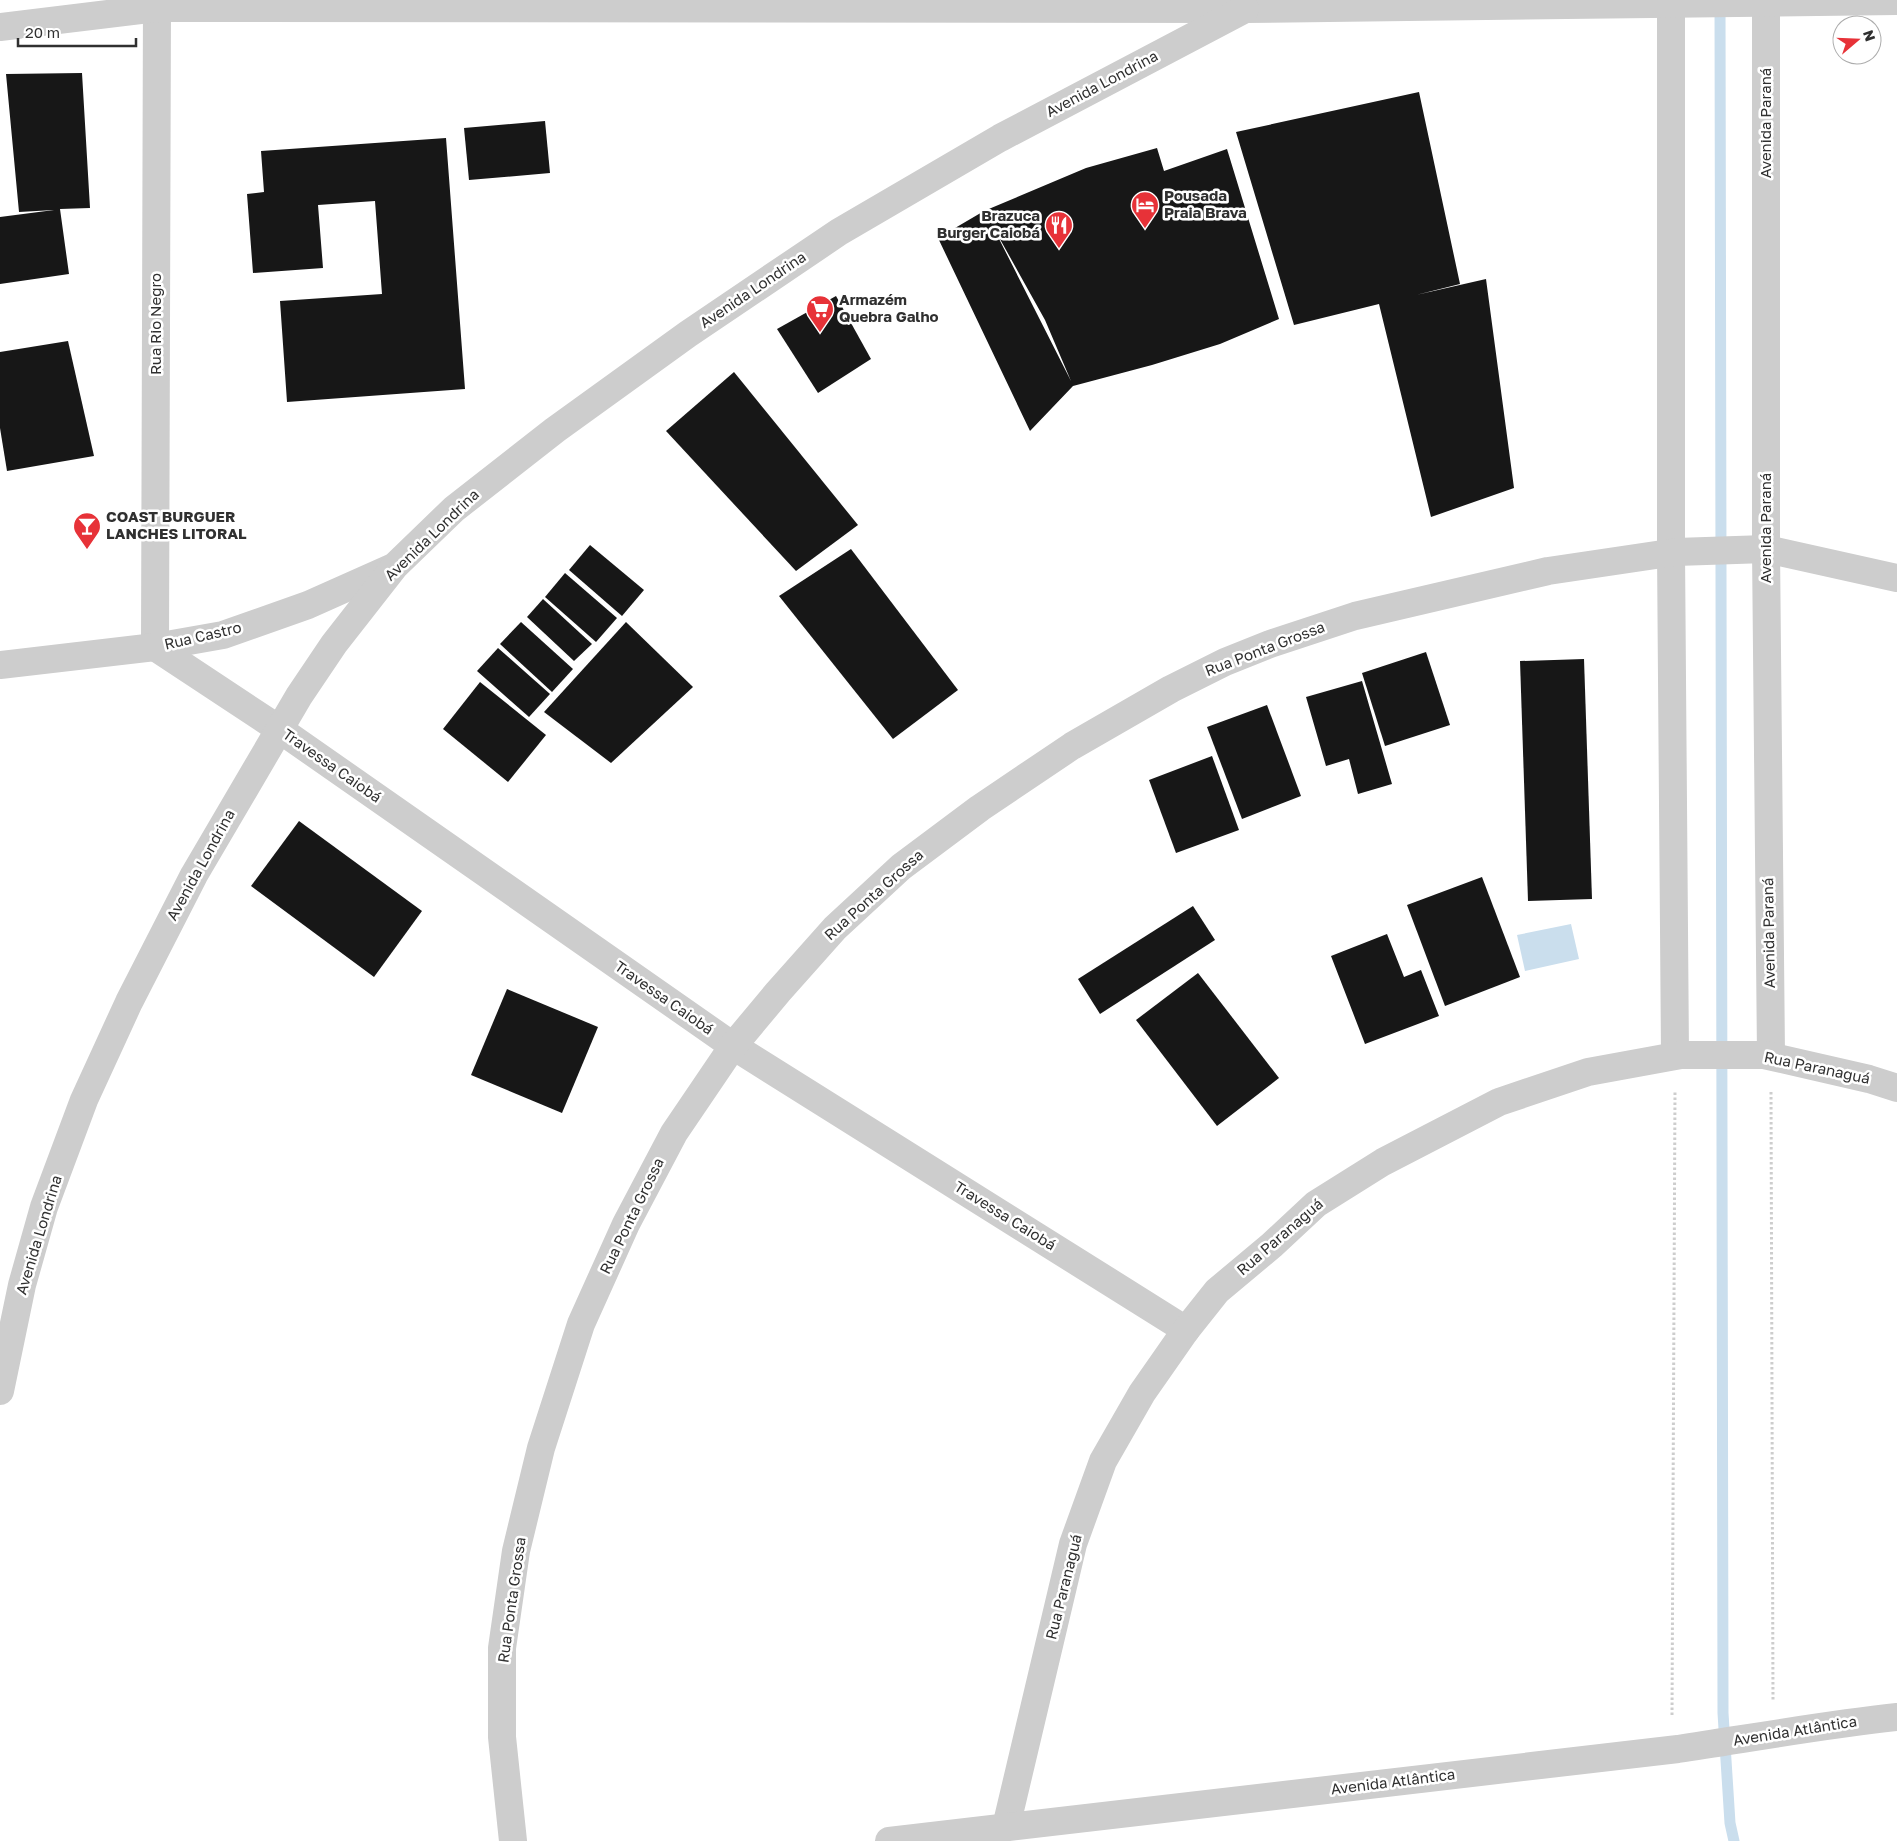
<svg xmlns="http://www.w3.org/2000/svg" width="1897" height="1841" viewBox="0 0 1897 1841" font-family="'Golos Text',sans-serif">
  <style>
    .water { fill: #cadeed }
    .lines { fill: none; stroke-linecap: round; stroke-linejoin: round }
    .stream { stroke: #cadeed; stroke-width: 11 }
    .building { fill: #171717; fill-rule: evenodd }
    .path { stroke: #cdcdcd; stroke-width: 3; stroke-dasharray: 2.5 2.5; stroke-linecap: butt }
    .minor { stroke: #cdcdcd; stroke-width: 28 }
    .labels { text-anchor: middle; stroke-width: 5; stroke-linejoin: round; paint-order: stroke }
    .street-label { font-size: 15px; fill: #303030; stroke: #fff }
    .poi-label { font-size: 15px; font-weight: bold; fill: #303030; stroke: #fff; text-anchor: start }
  </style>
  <rect width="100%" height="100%" fill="#fff"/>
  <polygon class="water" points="1571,924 1579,959 1525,971 1517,935"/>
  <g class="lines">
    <polyline class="stream" points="1720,2 1723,1713 1730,1823 1734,1841"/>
  </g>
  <g class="building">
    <polygon points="82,73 90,208 60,209 69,274 0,284 0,217 54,210 19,212 6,74"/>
    <polygon points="1419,92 1460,284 1416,295 1486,279 1514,488 1431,517 1379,304 1294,325 1236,132"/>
    <polygon points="545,121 550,173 469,180 464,128"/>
    <polygon points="446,138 465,389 287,402 280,301 382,294 375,201 318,205 323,268 253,273 247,194 264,192 261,151"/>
    <path d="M1157 148 1164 171 1227 149 1279 319 1220 344 1152 365 1073 386 1030 431 938 238 984 211 1086 168ZM991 223 1045 320 1071 381Z"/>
    <polygon points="836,296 871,359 818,393 777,329"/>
    <polygon points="68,341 94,456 7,471 0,428 0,352"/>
    <polygon points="734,372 858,525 796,571 666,431"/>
    <polygon points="590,545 644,590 622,616 569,570"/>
    <polygon points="851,549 958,690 893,739 779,596"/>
    <polygon points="565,573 617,618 596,642 545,597"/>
    <polygon points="543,599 592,644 574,661 527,617"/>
    <polygon points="521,622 573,669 552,692 500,644"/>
    <polygon points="626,622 693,687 611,763 544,712"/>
    <polygon points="498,648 550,694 529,717 477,671"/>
    <polygon points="1426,652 1450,725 1385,746 1362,673"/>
    <polygon points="1584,659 1592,899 1528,901 1520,661"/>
    <polygon points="1362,681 1392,784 1358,794 1349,759 1326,766 1306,697"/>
    <polygon points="480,682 546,735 508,782 443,729"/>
    <polygon points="1267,705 1301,796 1242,819 1207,727"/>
    <polygon points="1212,756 1239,830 1176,853 1149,780"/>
    <polygon points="299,821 422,911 374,977 251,886"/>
    <polygon points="1482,877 1520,977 1445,1006 1407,905"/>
    <polygon points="1193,906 1215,940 1100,1014 1078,979"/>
    <polygon points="1387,934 1404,977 1421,970 1439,1016 1365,1044 1331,956"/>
    <polygon points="1198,973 1279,1078 1217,1126 1136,1020"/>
    <polygon points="507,989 598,1027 562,1113 471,1075"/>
  </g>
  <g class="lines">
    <g class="path">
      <polyline points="1771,1092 1773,1701"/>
      <polyline points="1672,1715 1675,1091"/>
    </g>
    <g class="minor">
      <polyline points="157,0 155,647 279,729 733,1046 1186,1330"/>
      <polyline points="1671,0 1671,552 1675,1055"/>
      <polyline points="1766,0 1766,549 1771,1056"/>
      <polyline points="0,27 157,8 1245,9 1897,1"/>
      <polyline points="0,665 155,647 223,635 308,605 391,568"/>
      <polyline points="0,1391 22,1285 44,1207 84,1100 129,1002 194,875 299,696 334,644 395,566 454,509 555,430 688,334 839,232 1000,138 1245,9"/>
      <polyline points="1006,1827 1073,1544 1103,1461 1142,1393 1186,1330 1217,1291 1272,1245 1316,1204 1383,1162 1499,1102 1588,1072 1681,1055 1764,1055 1869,1079 1897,1088"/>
      <polyline points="513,1841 502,1737 502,1648 516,1551 541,1448 581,1324 626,1224 674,1133 733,1046 778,992 835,928 901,867 980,808 1072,746 1171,689 1225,662 1270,644 1355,616 1548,571 1676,552 1766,549 1897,578"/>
      <path d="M889 1841 1678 1749C1751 1738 1823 1725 1897 1717"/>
    </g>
  </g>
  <defs>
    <g id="hotel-pin" transform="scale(1.4375)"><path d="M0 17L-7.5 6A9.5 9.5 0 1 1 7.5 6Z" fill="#e73238" stroke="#fff"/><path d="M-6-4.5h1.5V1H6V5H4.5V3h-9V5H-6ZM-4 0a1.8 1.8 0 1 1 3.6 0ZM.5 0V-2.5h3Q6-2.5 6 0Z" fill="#fff"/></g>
    <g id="restaurant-pin" transform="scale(1.4375)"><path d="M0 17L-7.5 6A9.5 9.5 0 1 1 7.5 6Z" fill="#e73238" stroke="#fff"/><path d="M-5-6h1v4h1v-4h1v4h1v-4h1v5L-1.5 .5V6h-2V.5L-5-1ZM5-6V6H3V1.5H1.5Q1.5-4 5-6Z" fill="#fff"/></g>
    <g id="supermarket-pin" transform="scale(1.4375)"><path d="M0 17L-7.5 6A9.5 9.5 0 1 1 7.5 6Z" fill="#e73238" stroke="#fff"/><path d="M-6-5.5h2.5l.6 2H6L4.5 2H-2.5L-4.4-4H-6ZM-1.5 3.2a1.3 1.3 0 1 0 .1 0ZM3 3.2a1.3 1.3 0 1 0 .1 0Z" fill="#fff"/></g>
    <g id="bar-pin" transform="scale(1.4375)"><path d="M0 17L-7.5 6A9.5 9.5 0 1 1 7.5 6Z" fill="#e73238" stroke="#fff"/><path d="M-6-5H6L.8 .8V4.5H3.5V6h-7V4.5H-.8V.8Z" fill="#fff"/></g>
  </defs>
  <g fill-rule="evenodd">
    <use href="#hotel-pin" x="1145" y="205"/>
    <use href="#restaurant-pin" x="1059" y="225"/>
    <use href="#supermarket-pin" x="820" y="309"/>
    <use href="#bar-pin" x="87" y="526"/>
  </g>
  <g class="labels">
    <g class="street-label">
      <text transform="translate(1102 84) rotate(-28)" y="5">Avenida Londrina</text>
      <text transform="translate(1766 123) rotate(-90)" y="5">Avenida Paraná</text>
      <text transform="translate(753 290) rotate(-34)" y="5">Avenida Londrina</text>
      <text transform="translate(156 324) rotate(-90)" y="5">Rua Rio Negro</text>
      <text transform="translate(1766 528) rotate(-90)" y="5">Avenida Paraná</text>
      <text transform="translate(432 535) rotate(-44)" y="5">Avenida Londrina</text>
      <text transform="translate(203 636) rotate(-13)" y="5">Rua Castro</text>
      <text transform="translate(1265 649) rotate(-21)" y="5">Rua Ponta Grossa</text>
      <text transform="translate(332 766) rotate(35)" y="5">Travessa Caiobá</text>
      <text transform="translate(201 865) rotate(-61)" y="5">Avenida Londrina</text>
      <text transform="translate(874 895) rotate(-42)" y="5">Rua Ponta Grossa</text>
      <text transform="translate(1769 933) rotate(-91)" y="5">Avenida Paraná</text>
      <text transform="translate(664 998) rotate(35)" y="5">Travessa Caiobá</text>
      <text transform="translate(1817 1068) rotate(12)" y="5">Rua Paranaguá</text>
      <text transform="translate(632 1216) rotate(-64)" y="5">Rua Ponta Grossa</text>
      <text transform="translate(1005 1216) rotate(32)" y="5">Travessa Caiobá</text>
      <text transform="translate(39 1235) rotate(-73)" y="5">Avenida Londrina</text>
      <text transform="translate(1280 1237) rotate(-41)" y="5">Rua Paranaguá</text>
      <text transform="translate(1064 1587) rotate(-76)" y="5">Rua Paranaguá</text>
      <text transform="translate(512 1600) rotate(-82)" y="5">Rua Ponta Grossa</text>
      <text transform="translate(1795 1731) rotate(-9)" y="5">Avenida Atlântica</text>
      <text transform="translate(1393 1782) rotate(-7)" y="5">Avenida Atlântica</text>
    </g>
    <g class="poi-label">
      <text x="1164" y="201">Pousada<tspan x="1164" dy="17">Praia Brava</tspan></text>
      <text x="1040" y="221" text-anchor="end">Brazuca<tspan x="1040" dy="17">Burger Caiobá</tspan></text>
      <text x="839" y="305">Armazém<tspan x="839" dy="17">Quebra Galho</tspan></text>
      <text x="106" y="522">COAST BURGUER<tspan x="106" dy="17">LANCHES LITORAL</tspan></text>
    </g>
  </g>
  <g transform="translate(1857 40) rotate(71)"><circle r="24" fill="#ffffff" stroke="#acacac"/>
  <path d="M0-4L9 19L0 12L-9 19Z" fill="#e73238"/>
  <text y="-8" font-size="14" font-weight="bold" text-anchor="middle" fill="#303030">N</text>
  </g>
  <path d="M18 38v8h118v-8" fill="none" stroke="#303030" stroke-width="2.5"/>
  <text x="25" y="38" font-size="15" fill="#303030" stroke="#ffffff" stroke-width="4" paint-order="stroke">20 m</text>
</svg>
